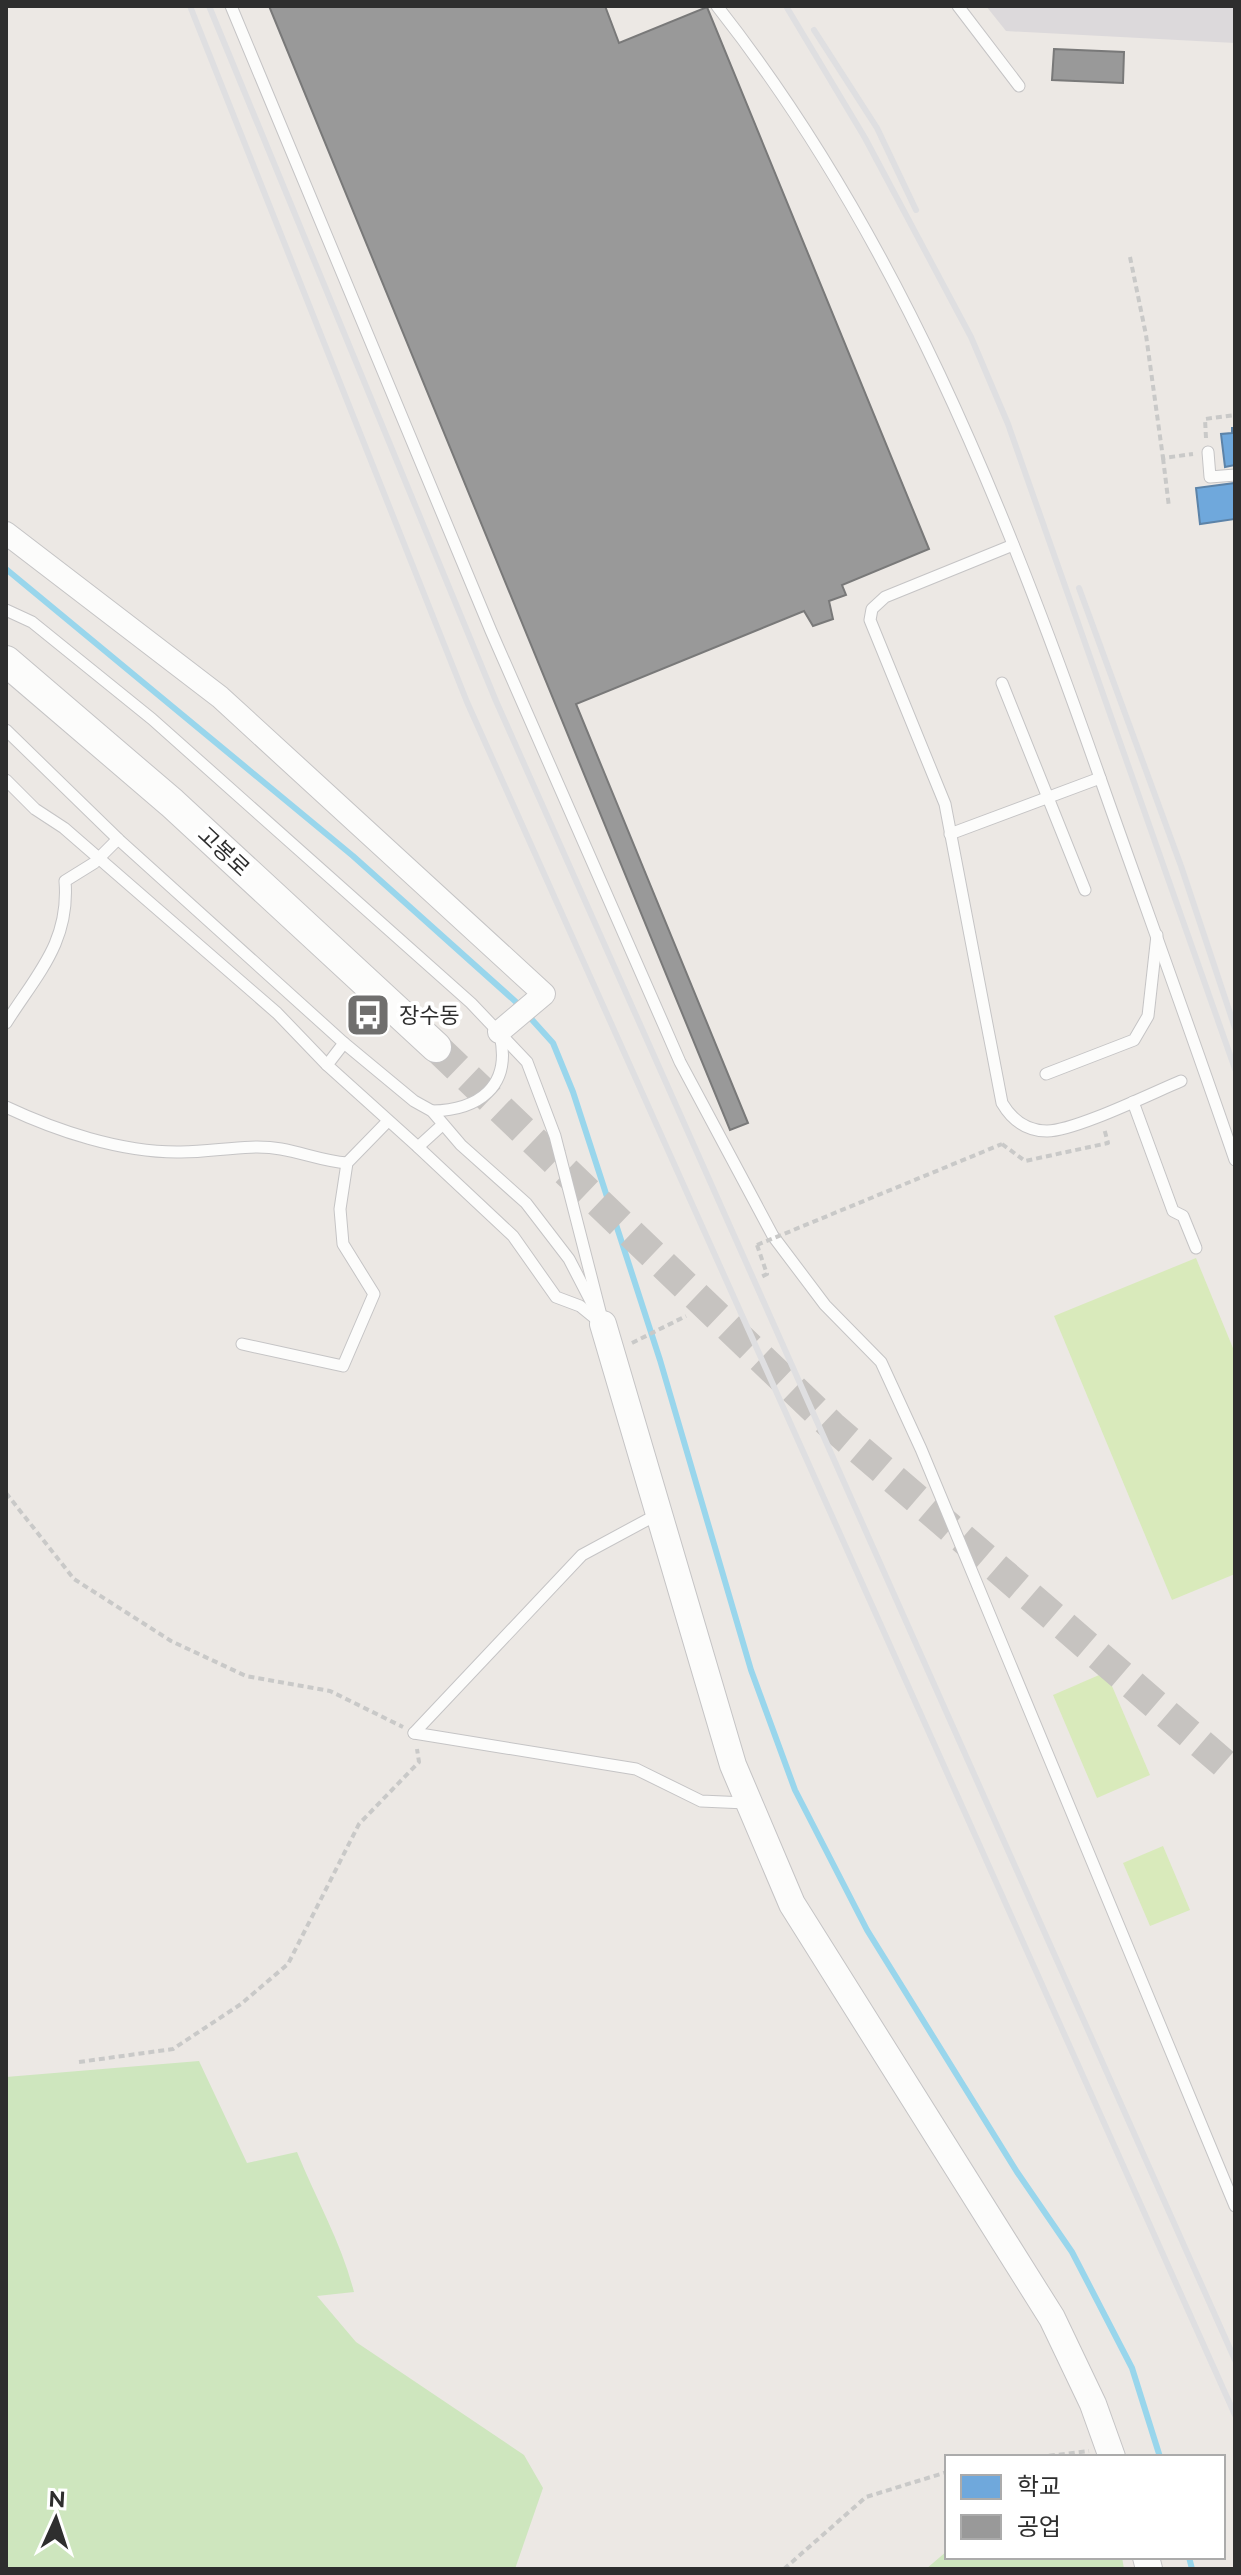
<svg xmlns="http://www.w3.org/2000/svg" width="1241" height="2575" viewBox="0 0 1241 2575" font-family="Raleway,'Noto Sans KR',sans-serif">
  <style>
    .industrial { fill: #dcd9db }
    .green { fill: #cee6be }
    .pitch { fill: #d9eabb }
    .schools { fill: #6fa8dc; stroke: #5c83a8; stroke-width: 2 }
    .industry { fill: #999; stroke: #797979; stroke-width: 2 }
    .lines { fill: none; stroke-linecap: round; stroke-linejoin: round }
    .stream { stroke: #99d6ec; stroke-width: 6 }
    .secondary-tunnel { stroke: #c6c3c0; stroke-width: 30; stroke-dasharray: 30 15; stroke-linecap: butt }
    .service-casing { stroke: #c5c4c5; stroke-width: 13 }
    .minor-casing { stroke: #c5c4c5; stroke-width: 24 }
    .tertiary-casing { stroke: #c5c4c5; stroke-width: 28 }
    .secondary-casing { stroke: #c5c4c5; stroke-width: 32 }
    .path { stroke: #c9c9c8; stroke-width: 4; stroke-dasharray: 6 4; stroke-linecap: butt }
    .service { stroke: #fcfcfb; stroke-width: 11 }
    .minor { stroke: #fcfcfb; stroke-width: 22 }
    .tertiary { stroke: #fcfcfb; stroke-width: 26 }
    .secondary { stroke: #fcfcfb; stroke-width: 30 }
    .rail { stroke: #dfdfe1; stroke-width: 6 }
    .path-bridge { stroke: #c9c9c8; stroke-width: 4; stroke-dasharray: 6 4; stroke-linecap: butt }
    .labels { text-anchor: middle; stroke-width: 8; stroke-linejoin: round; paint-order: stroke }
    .street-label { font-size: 22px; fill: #2e2e2e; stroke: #fff }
    .poi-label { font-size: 22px; fill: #2e2e2e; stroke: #fff; text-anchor: start }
  </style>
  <rect width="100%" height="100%" fill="#ece8e4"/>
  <polygon class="industrial" points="986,6 1235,6 1235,43 1006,31"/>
  <g class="green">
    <path d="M199 2061 247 2163 297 2152C316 2199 342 2244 354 2292L317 2296 356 2342 524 2455 543 2488 515 2569H6V2077Z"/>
    <polygon points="947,2551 947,2557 1122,2557 1124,2569 926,2569"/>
  </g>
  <g class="pitch">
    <polygon points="1196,1258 1235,1353 1235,1574 1172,1600 1054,1316"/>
    <polygon points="1106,1672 1150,1775 1097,1798 1053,1695"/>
    <polygon points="1163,1846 1190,1910 1150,1926 1123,1863"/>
  </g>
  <g class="schools">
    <polygon points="1232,428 1235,428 1235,465 1225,467 1221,434 1232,433"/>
    <polygon points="1235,483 1235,519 1200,524 1196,488"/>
  </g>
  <g class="industry">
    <polygon points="269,6 605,6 619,43 707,7 929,549 842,585 846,595 829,601 833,619 813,626 804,611 576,704 748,1123 730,1130"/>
    <polygon points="1054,49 1124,52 1123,83 1052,80"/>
  </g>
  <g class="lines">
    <g class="stream">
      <polyline points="6,569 353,856 516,1002 553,1043 573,1092 660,1360 751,1670 795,1790 867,1930 1017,2172 1072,2252 1132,2368 1160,2457"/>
      <polyline points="1189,2557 1192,2569"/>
    </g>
    <polyline class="secondary-tunnel" points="436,1047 832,1426 1235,1773"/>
    <g class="service-casing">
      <g id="service">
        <polyline points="231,6 491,631 680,1062 773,1236 825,1305 881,1362 921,1449 1235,2206"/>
        <path d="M717 6C896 233 1004 505 1099 775 1144 903 1191 1031 1235 1160"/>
        <polyline points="958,6 1019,86"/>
        <polyline points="1208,452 1210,477 1235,475"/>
        <path d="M1013 545 885 597 872 609 870 620 945 804 1002 1103C1012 1120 1026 1131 1047 1131 1075 1131 1152 1093 1181 1081"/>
        <polyline points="6,610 32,622 152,719 471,1003 527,1062 555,1136 603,1323"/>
        <polyline points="1002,683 1085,890"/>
        <polyline points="6,730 118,839 344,1043 414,1101 432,1111 461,1145 526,1203 569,1259 597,1313"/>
        <polyline points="6,780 35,809 64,828 277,1013 327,1065"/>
        <polyline points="950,834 1100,778"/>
        <path d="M6 1023C37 974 70 942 65 881L94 863 118 839"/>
        <polyline points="344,1043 327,1065 418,1147 441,1126"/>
        <polyline points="1046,1074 1134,1040 1148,1016 1157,935"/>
        <polyline points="1133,1102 1173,1211 1183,1216 1196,1248"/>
        <path d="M6 1107C57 1131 120 1152 177 1152 211 1153 248 1143 281 1149 304 1153 323 1161 347 1163"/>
        <path d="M432 1111C478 1110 512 1087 500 1035"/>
        <polyline points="418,1147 513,1236 556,1297 580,1306 596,1319"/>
        <polyline points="242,1344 343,1366 374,1294 343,1244 340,1209 347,1163 387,1122"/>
        <polyline points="414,1733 636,1769 701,1801 746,1803"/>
        <polyline points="414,1733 582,1555 658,1514"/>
      </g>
    </g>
    <g class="minor-casing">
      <polyline id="minor" points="6,533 220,697 544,994 499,1032"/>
    </g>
    <g class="tertiary-casing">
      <g id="tertiary">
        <polyline points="603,1324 733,1765 792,1904 1052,2318 1093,2404 1112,2457"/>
        <polyline points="1146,2557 1149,2569"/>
      </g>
    </g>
    <g class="secondary-casing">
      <polyline id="secondary" points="6,661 172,803 436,1047"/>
    </g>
    <g class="path">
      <polyline points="1130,257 1146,335 1163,458 1193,454"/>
      <polyline points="1206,438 1205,419 1235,415"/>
      <polyline points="1163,458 1169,507"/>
      <polyline points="1002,1144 1025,1161 1108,1143 1104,1128"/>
      <polyline points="757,1245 767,1274 759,1278"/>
      <polyline points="632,1343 686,1316"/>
      <polyline points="6,1493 74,1579 171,1641 246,1676 330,1691 403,1727"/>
      <polyline points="79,2062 173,2049 241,2004 288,1964 359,1824 419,1762 417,1749"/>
      <polyline points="1039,2457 1089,2451"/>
      <polyline points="784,2569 866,2497 947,2472"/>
    </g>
    <use href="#service" class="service"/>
    <use href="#minor" class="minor"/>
    <use href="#tertiary" class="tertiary"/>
    <use href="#secondary" class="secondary"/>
    <g class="rail">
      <polyline points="190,6 467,702 1235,2415"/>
      <polyline points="209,6 496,701 1235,2360"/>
      <polyline points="786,6 865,138 971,337 1008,424 1235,1069"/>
      <polyline points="814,30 877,128 916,210"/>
      <polyline points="1079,588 1181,866 1235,1028"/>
    </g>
    <polyline class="path-bridge" points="757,1245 1002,1144"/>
  </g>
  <defs>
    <g id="bus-square" transform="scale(2.3)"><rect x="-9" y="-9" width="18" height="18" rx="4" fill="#706f6e" stroke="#fff"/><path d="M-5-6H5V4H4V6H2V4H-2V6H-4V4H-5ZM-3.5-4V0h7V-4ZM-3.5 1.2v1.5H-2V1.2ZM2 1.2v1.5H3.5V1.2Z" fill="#fff"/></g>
  </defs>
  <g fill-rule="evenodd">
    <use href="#bus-square" x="368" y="1015"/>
  </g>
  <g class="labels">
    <g class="street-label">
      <text transform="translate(224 851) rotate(43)" y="8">고봉로</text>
    </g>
    <g class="poi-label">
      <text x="399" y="1023">장수동</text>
    </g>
  </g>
  <rect width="1241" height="2575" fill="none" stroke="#2e2e2e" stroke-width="16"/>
  <rect x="945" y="2455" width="280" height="104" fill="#ffffff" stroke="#ababab" stroke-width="2"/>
  <rect x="961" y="2475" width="40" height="24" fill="#6fa8dc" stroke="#ababab" stroke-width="2"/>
  <text x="1017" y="2495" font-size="24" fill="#2e2e2e">학교</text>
  <rect x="961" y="2515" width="40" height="24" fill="#999999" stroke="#ababab" stroke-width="2"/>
  <text x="1017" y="2535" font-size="24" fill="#2e2e2e">공업</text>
  <g transform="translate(56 2519) rotate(3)" stroke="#ffffff" stroke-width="6" paint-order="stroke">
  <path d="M0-6L14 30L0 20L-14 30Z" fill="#2e2e2e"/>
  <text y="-12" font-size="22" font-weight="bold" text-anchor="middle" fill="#2e2e2e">N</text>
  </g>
</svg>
